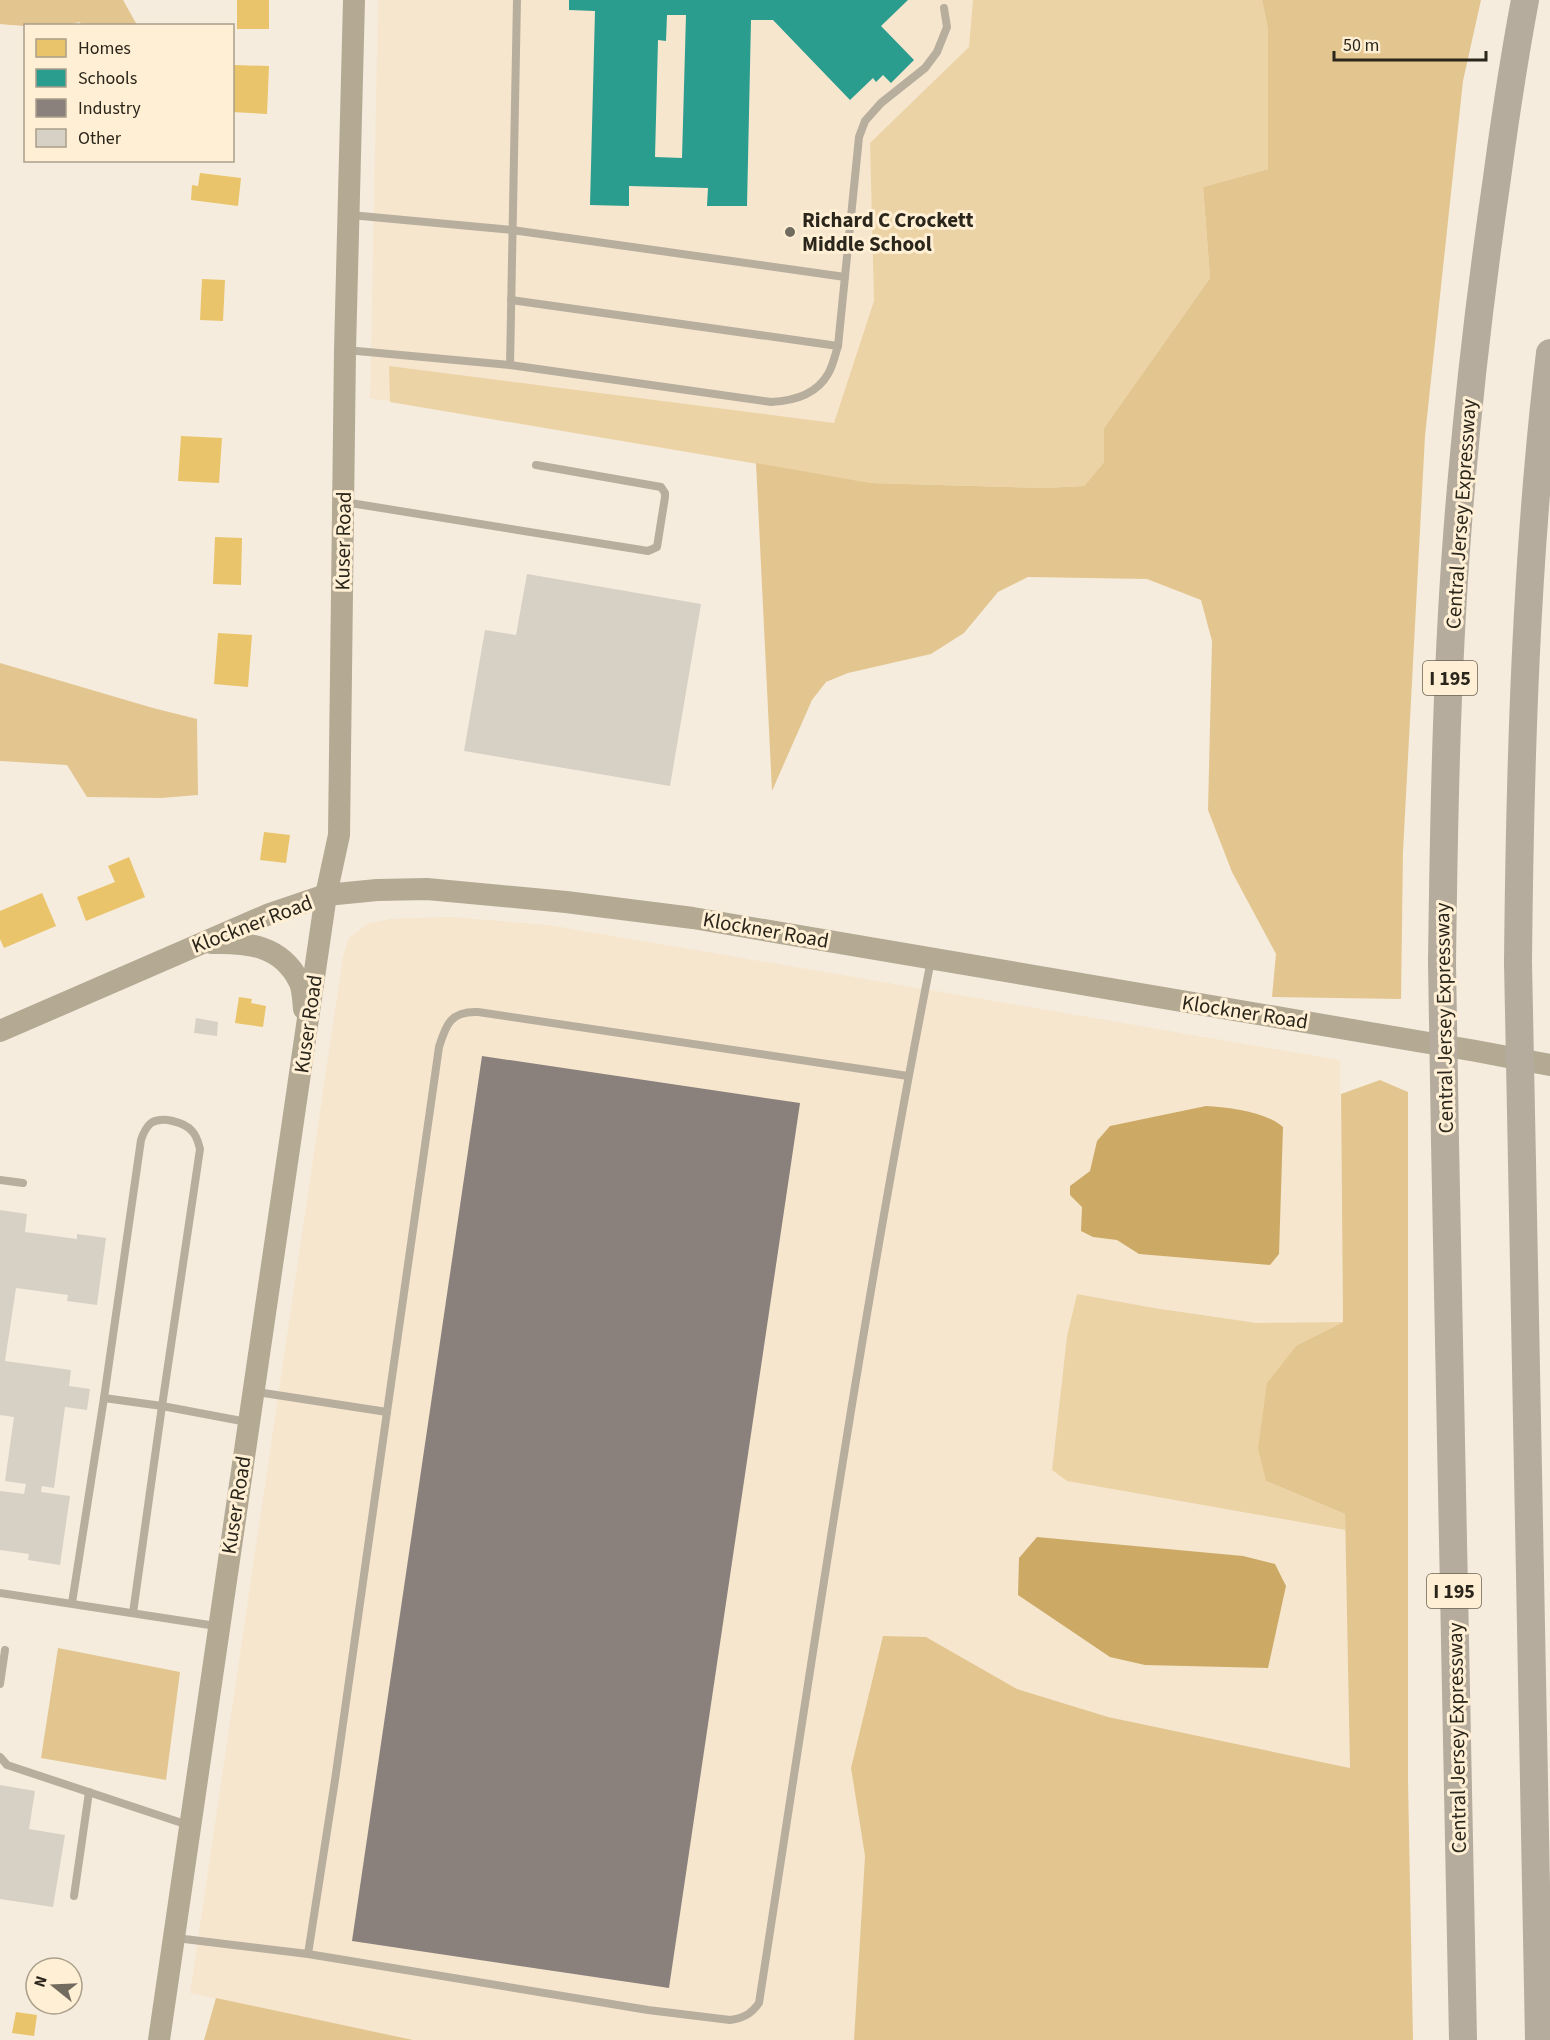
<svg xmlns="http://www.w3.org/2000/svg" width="1550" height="2040" viewBox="0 0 1550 2040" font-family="'Source Sans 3',sans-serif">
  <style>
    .built { fill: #f6e6ce }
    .green { fill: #ecd3a6 }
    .forest { fill: #e3c68f }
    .water { fill: #ca6 }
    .homes { fill: #e9c46a }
    .schools { fill: #2a9d8f; fill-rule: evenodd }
    .industry { fill: #8a817c }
    .building { fill: #d7d0c5 }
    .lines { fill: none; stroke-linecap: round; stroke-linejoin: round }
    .lane { stroke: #b8ae9d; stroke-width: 8 }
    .secondary { stroke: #b4a992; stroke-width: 22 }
    .highway { stroke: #b5ac9d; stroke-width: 28 }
    .highway-bridge { stroke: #b5ac9d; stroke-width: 28 }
    .poi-dot { fill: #726b5f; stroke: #ffefd4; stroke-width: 2 }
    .labels { text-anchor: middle; stroke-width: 6; stroke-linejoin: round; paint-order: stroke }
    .shield { fill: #ffefd4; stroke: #6b6252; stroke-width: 1.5 }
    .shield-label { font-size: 20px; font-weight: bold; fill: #2b261b }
    .poi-label { font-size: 21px; font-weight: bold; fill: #2b261b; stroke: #ffefd4; text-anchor: start }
    .street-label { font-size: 21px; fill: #2b261b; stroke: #ffefd4 }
  </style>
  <rect width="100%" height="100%" fill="#f5ecde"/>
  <g class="built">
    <polygon points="378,0 1262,0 871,483 370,398"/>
    <polygon points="450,917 549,925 1340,1060 1343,1322 1257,1323 1154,1308 1077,1294 1067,1336 1052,1470 1067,1481 1345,1530 1350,1768 1108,1717 1017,1689 926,1637 851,1768 865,1856 854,2040 413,2040 190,1993 343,956 349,938 369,923 391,919"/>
  </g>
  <g class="green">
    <polygon points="973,0 1262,0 1268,29 1268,169 1203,187 1210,278 1104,428 1104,462 1084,486 1044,488 871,483 390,402 389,366 834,423 874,301 870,143 969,47"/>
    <polygon points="1077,1294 1154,1308 1257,1323 1343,1322 1297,1345 1266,1481 1345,1514 1345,1530 1067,1481 1052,1470 1067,1336"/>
  </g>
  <g class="forest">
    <path d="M0 0H123L137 25H83L79 22C57 30 23 26 0 24Z"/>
    <polygon points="1262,0 1481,0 1463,81 1425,436 1403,852 1401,999 1272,997 1276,954 1232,872 1208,810 1212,641 1201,600 1147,579 1028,577 998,592 964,633 931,654 848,673 826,682 812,700 772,791 756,463 871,483 1044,488 1084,486 1104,462 1104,428 1210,278 1203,187 1268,169 1268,29"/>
    <polygon points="0,663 153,708 197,719 198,795 161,798 87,797 67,765 0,761"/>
    <polygon points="1380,1080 1408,1092 1408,1780 1413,2040 854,2040 865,1856 851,1768 883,1636 926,1637 1017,1689 1108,1717 1350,1768 1345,1514 1266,1481 1258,1448 1267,1383 1297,1345 1343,1322 1341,1094"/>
    <polygon points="58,1648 180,1672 166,1780 41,1758"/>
    <polygon points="216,1998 413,2040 204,2040"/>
  </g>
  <g class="water">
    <path d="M1206 1106C1229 1107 1266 1112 1283 1127L1279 1254 1270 1265 1139 1254 1117 1240 1093 1237 1081 1231 1082 1207 1070 1195V1186L1090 1171 1097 1141 1110 1126Z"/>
    <polygon points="1037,1537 1243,1556 1275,1564 1286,1586 1268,1668 1145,1665 1110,1657 1018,1595 1019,1558"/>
  </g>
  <g class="homes">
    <rect x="237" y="0" width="32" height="29"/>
    <polygon points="234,65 269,66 267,114 232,112"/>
    <polygon points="200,173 241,178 238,206 191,200 192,185 198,186"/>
    <polygon points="202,279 225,280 223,321 200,320"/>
    <polygon points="181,436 222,438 219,483 178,481"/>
    <polygon points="215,537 242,538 241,585 213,584"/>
    <polygon points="218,633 252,635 248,687 214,684"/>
    <polygon points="264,832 290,835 286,863 260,860"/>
    <polygon points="129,857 145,897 86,921 77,897 115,882 108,866"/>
    <polygon points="42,893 56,926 4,948 0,939 0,911"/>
    <polygon points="239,997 252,999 251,1003 266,1006 263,1027 235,1023"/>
    <polygon points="16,2012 37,2015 34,2036 12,2033"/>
  </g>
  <path class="schools" d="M569 0H908L881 26 914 60 891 83 883 75 876 82 873 78 850 100 773 20H751L747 206H707L708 188 629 186V206L590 205 595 11 569 10ZM667 15H686L682 158 655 157 658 40 666 41Z"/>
  <polygon class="industry" points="482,1056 800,1103 669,1988 352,1941"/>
  <g class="building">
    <polygon points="527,574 701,604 670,786 464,751 485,630 516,635"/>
    <polygon points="196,1018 218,1022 217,1036 194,1033"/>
    <polygon points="0,1210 27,1214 25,1232 77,1239 77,1234 106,1238 97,1305 67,1301 68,1295 16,1288 5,1361 71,1370 69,1386 90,1389 87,1410 65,1407 54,1488 42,1486 41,1492 70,1496 60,1565 28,1560 29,1554 0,1550 0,1491 24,1494 26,1484 5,1481 14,1417 0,1415"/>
    <polygon points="0,1785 35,1791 29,1829 65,1835 53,1907 0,1899"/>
  </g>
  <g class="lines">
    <g class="lane">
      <polyline points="350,215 512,230 845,277"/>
      <polyline points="511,300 838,346"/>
      <path d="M346 350 510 365 771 402C793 401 816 395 828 374 833 366 835 355 838 346L859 137 865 121 881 103 925 68 937 52 947 27 944 8"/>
      <polyline points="510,365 517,0"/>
      <polyline points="344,502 648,551 657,547 665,497 665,493 661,487 536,465"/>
      <polyline points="0,1180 23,1183"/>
      <polyline points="104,1398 162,1406 133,1613"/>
      <path d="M387 1412 439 1047C446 1024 451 1011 478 1012L908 1076"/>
      <polyline points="0,1593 216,1626"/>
      <path d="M72 1603 104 1398 141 1140C143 1134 146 1127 151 1123 162 1116 184 1122 192 1131 197 1136 198 1142 200 1149L162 1406 247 1422"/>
      <polyline points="0,1684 5,1650"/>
      <polyline points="0,1757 7,1765 188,1825"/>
      <polyline points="74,1896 89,1792"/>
      <polyline points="176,1938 308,1954 335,1780 387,1412 257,1392"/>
      <path d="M308 1954 648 2010 730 2020C744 2018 751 2014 759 2003 813 1655 863 1306 931 960"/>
    </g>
    <g class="secondary">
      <path d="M211 943C247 942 281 945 299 981 303 988 303 1000 304 1009"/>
      <polyline points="0,1031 267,915 326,895 377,890 427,889 566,902 693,918 1476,1051 1550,1065"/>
      <polyline points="159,2040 326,895 339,835 345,350 354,0"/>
    </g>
    <g class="highway">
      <path d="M1518 962C1520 759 1526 555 1550 353"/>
      <path d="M1442 963C1444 804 1447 645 1461 487 1470 383 1482 281 1497 178 1505 118 1514 59 1525 0"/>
      <polyline points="1445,1141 1463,2040"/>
      <polyline points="1522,1162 1539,2040"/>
    </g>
    <g class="highway-bridge">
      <polyline points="1518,962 1522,1162"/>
      <polyline points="1442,963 1445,1141"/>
    </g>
  </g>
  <circle class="poi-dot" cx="790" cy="232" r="6"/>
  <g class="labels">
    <g class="shield">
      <rect x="1423" y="661" width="54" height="34" rx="4.5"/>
      <rect x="1427" y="1574" width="54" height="34" rx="4.5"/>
    </g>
    <g class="shield-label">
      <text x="1450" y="685">I 195</text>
      <text x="1454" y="1598">I 195</text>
    </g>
    <g class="poi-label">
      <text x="802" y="227">Richard C Crockett<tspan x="802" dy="24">Middle School</tspan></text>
    </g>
    <g class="street-label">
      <text transform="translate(1461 514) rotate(-86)" y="7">Central Jersey Expressway</text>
      <text transform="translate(343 541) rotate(-89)" y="7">Kuser Road</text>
      <text transform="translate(252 924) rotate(-21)" y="7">Klockner Road</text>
      <text transform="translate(766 930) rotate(10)" y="7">Klockner Road</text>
      <text transform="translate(1245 1012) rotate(9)" y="7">Klockner Road</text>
      <text transform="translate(1444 1018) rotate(-91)" y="7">Central Jersey Expressway</text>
      <text transform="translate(308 1024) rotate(-82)" y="7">Kuser Road</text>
      <text transform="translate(236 1505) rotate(-81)" y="7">Kuser Road</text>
      <text transform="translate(1457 1738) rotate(-91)" y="7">Central Jersey Expressway</text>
    </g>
  </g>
  <rect x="24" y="24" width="210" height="138" fill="#ffefd4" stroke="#aa9f8a" stroke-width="1.5"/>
  <rect x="36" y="39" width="30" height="18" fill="#e9c46a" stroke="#aa9f8a" stroke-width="1.5"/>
  <text x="78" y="54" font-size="18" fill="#2b261b">Homes</text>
  <rect x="36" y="69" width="30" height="18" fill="#2a9d8f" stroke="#aa9f8a" stroke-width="1.5"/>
  <text x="78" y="84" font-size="18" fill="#2b261b">Schools</text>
  <rect x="36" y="99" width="30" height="18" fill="#8a817c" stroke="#aa9f8a" stroke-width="1.5"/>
  <text x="78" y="114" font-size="18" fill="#2b261b">Industry</text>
  <rect x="36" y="129" width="30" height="18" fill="#d7d0c5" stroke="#aa9f8a" stroke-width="1.5"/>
  <text x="78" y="144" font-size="18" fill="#2b261b">Other</text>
  <g transform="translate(54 1986) rotate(288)"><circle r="28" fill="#ffefd4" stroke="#aa9f8a" stroke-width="1.5"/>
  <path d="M0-4.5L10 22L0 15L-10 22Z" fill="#726b5f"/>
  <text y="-9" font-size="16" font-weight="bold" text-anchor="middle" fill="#2b261b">N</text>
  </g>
  <path d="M1334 51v9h152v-9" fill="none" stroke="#2b261b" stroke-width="3"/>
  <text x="1343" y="51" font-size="18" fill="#2b261b" stroke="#ffefd4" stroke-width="4.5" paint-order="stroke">50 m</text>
</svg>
